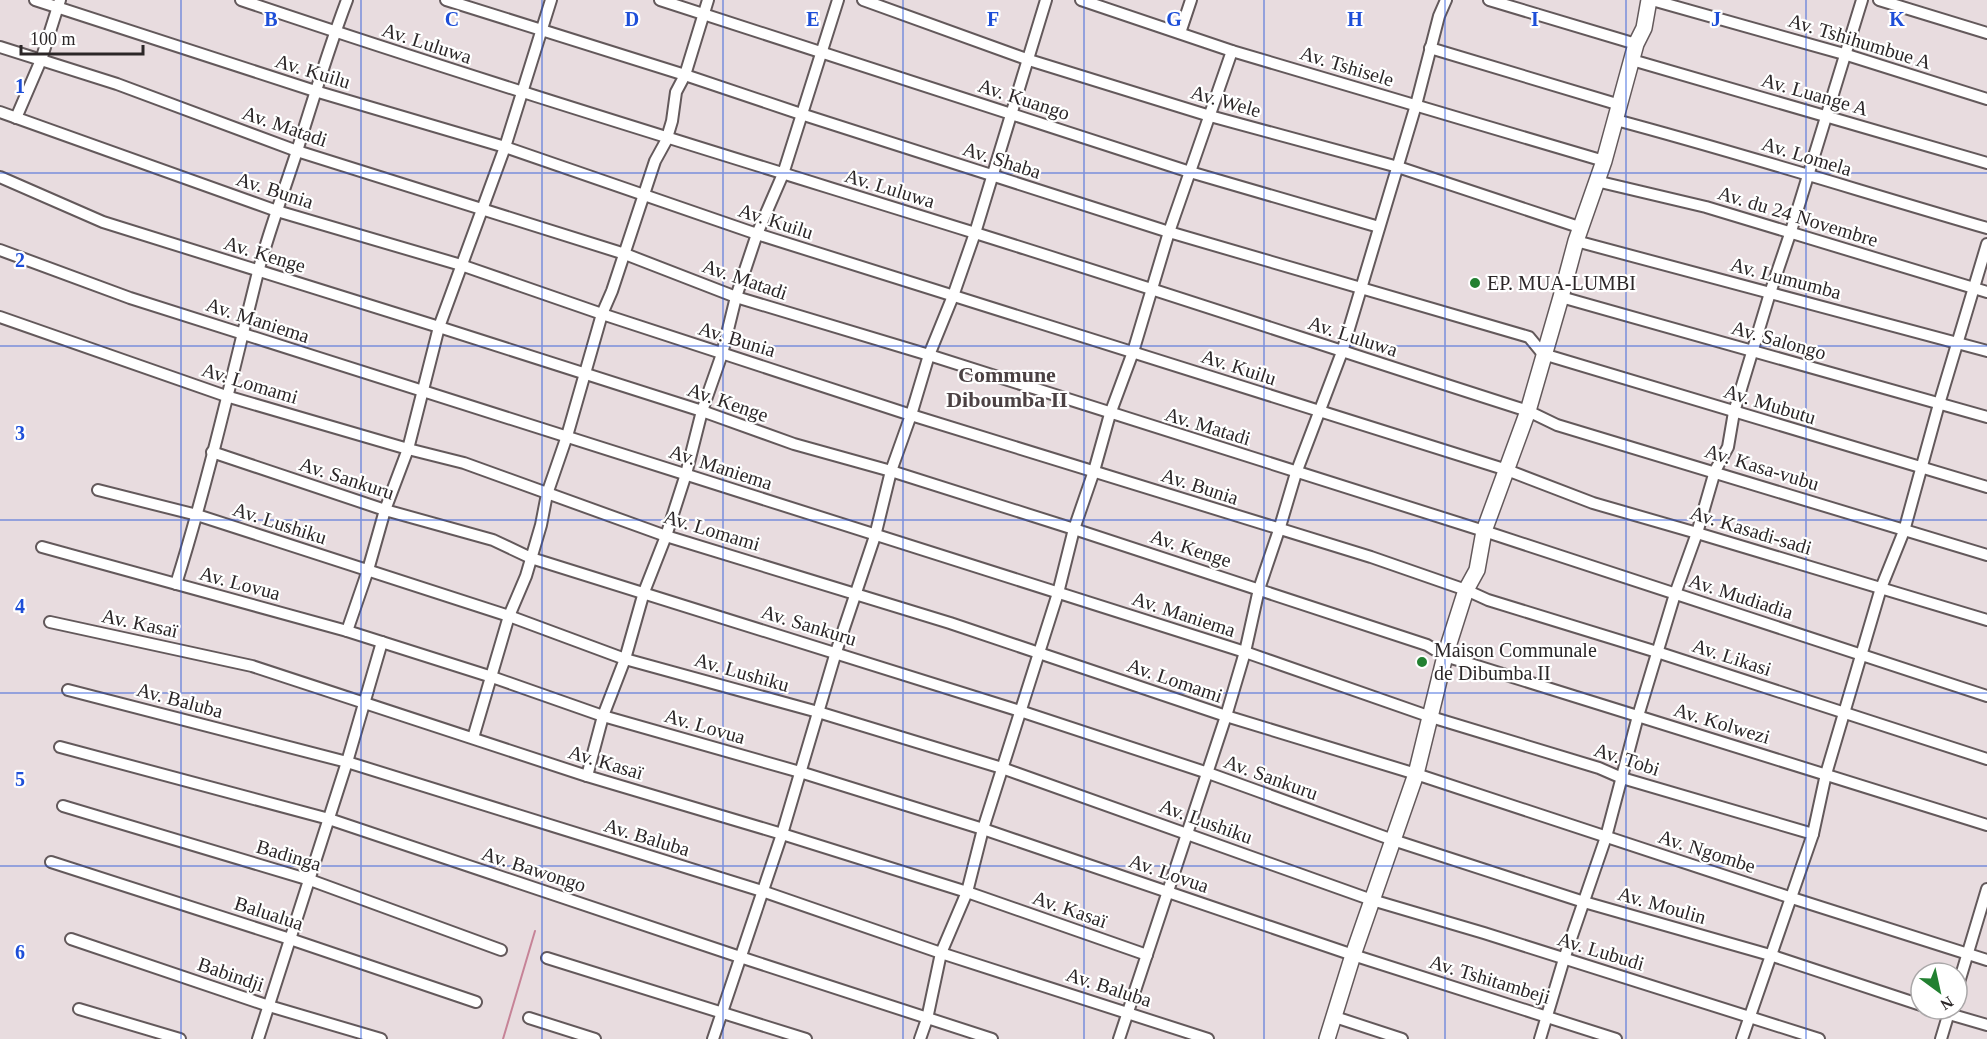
<svg xmlns="http://www.w3.org/2000/svg" width="1987" height="1039" viewBox="0 0 1987 1039" font-family="Georgia,serif">
  <style>
    .lines { fill: none; stroke-linecap: round; stroke-linejoin: round }
    .stream { stroke: #c68397; stroke-width: 2 }
    .minor-casing { stroke: #63595b; stroke-width: 14 }
    .highway-casing { stroke: #63595b; stroke-width: 18 }
    .minor { stroke: #fff; stroke-width: 10 }
    .highway { stroke: #fff; stroke-width: 15 }
    .grid { fill: none; stroke: #1d4ed8; stroke-width: 1.5; stroke-opacity: 0.55 }
    .poi-dot { fill: #228031; stroke: #fff; stroke-width: 2 }
    .labels { text-anchor: middle; stroke-width: 4.5; stroke-linejoin: round; paint-order: stroke }
    .street-label { font-size: 20px; fill: #2b2627; stroke: #fff }
    .poi-label { font-size: 20px; fill: #2b2627; stroke: #fff; text-anchor: start }
    .quarter-label { font-size: 22px; font-weight: bold; fill: #4b4143; stroke: #fff }
    .grid-label { font-size: 20px; text-anchor: middle; font-weight: bold; fill: #1d4ed8; stroke: #fff; stroke-width: 4.5; stroke-linejoin: round; paint-order: stroke }
  </style>
  <rect width="100%" height="100%" fill="#e8dcdf"/>
  <g class="lines">
    <polyline class="stream" points="503,1039 535,931"/>
    <g class="minor-casing">
      <g id="minor">
        <polyline points="35,0 315,91 505,147 757,234 1507,470 1593,503 1697,533 1987,620"/>
        <path d="M241 0C484 82 728 156 972 232 1158 290 1343 352 1528 411L1557 425 1987 555"/>
        <polyline points="446,0 685,75 801,114 1169,232 1529,337 1543,354 1987,487"/>
        <polyline points="660,0 1190,172 1379,227"/>
        <polyline points="863,0 1029,60 1210,116 1398,167 1582,228"/>
        <polyline points="1081,0 1232,51 1604,161"/>
        <polyline points="1489,0 1636,44"/>
        <polyline points="1652,0 1844,54 1987,99"/>
        <polyline points="1879,0 1987,33"/>
        <polyline points="1180,33 1191,0"/>
        <polyline points="0,47 117,84 297,151 625,254 736,297 929,355 1484,531 1987,696"/>
        <polyline points="1430,48 1620,105"/>
        <polyline points="1632,60 1987,163"/>
        <polyline points="0,112 277,211 461,265 602,314 911,415 1371,557 1466,590 1488,600 1657,652 1987,759"/>
        <polyline points="16,118 41,60 60,0"/>
        <path d="M1616 120C1740 153 1863 192 1987 228"/>
        <polyline points="0,177 103,222 439,327 702,411 794,444 891,471 1074,529 1427,645 1445,656 1987,825"/>
        <polyline points="1596,181 1706,207 1987,292"/>
        <polyline points="1576,241 1987,351"/>
        <polyline points="0,250 130,298 1245,652 1431,717 1599,768 1622,778 1813,834"/>
        <polyline points="1561,297 1987,417"/>
        <polyline points="0,317 226,396 408,449 464,463 666,536 950,623 1226,716 1416,774 1792,898 1987,960"/>
        <polyline points="212,452 385,510 493,540 531,558 1020,711 1208,773 1393,840 1584,902 1770,955 1921,1005"/>
        <polyline points="98,490 197,515 509,616 625,659 818,712 1002,768 1372,900 1484,933 1819,1039"/>
        <polyline points="42,547 347,631 492,677 603,716 800,772 983,829 1353,955 1616,1039"/>
        <path d="M176 584C208 482 232 376 258 272 269 231 284 191 297 151 313 100 328 50 347 0"/>
        <polyline points="50,622 252,666 587,776 782,834 967,892 1147,955"/>
        <polyline points="347,631 368,570 385,510 408,449 439,327 505,147 551,0"/>
        <polyline points="68,690 347,762 762,891 941,953 1208,1039"/>
        <polyline points="473,738 509,616 526,576 541,525 547,494 567,436 602,314 612,291 655,161 666,141 672,121 676,92 685,75 708,0"/>
        <polyline points="60,747 329,819 740,957 992,1039"/>
        <polyline points="587,776 603,716 625,659 644,592 666,536 686,474 702,411 722,354 736,297 757,234 783,174 838,0"/>
        <polyline points="63,806 310,880 501,950"/>
        <polyline points="51,862 290,939 476,1002"/>
        <polyline points="71,939 269,1006 381,1039"/>
        <polyline points="547,958 806,1039"/>
        <polyline points="1957,989 1987,889"/>
        <polyline points="79,1009 180,1039"/>
        <polyline points="1932,1009 1987,1025"/>
        <polyline points="1335,1017 1402,1039"/>
        <polyline points="529,1018 595,1039"/>
        <polyline points="258,1039 347,762 382,642"/>
        <polyline points="713,1039 782,834 836,652 875,536 891,471 911,415 929,355 953,296 975,233 1046,0"/>
        <polyline points="920,1039 927,1019 941,953 967,892 983,829 1058,593 1074,529 1094,471 1110,414 1133,352 1169,232 1232,51"/>
        <polyline points="1119,1039 1226,716 1245,652 1259,589 1279,530 1296,473 1342,352 1416,105 1439,16 1446,0"/>
        <polyline points="1540,1039 1564,959 1606,837 1638,716 1675,594 1697,533 1715,471 1728,447 1734,412 1770,293 1791,231 1862,0"/>
        <polyline points="1742,1039 1813,834 1826,774 1881,588 1904,531 1939,404 1987,244"/>
        <polyline points="1941,1039 1950,1009"/>
      </g>
    </g>
    <g class="highway-casing">
      <polyline id="highway" points="1327,1039 1353,955 1416,774 1445,656 1466,590 1477,570 1484,531 1528,411 1561,297 1576,241 1604,161 1636,44 1644,28 1649,0"/>
    </g>
    <use href="#minor" class="minor"/>
    <use href="#highway" class="highway"/>
  </g>
  <path class="grid" d="M181 0V1039M361 0V1039M542 0V1039M723 0V1039M903 0V1039M1084 0V1039M1264 0V1039M1445 0V1039M1626 0V1039M1806 0V1039M0 173H1987M0 346H1987M0 520H1987M0 693H1987M0 866H1987"/>
  <g class="poi-dot">
    <circle cx="1475" cy="283" r="6"/>
    <circle cx="1422" cy="662" r="6"/>
  </g>
  <g class="labels">
    <g class="street-label">
      <text transform="translate(1860 41) rotate(17)" y="7">Av. Tshihumbue A</text>
      <text transform="translate(427 43) rotate(18)" y="7">Av. Luluwa</text>
      <text transform="translate(1347 66) rotate(17)" y="7">Av. Tshisele</text>
      <text transform="translate(313 71) rotate(17)" y="7">Av. Kuilu</text>
      <text transform="translate(1815 94) rotate(16)" y="7">Av. Luange A</text>
      <text transform="translate(1024 99) rotate(18)" y="7">Av. Kuango</text>
      <text transform="translate(1226 101) rotate(16)" y="7">Av. Wele</text>
      <text transform="translate(285 126) rotate(19)" y="7">Av. Matadi</text>
      <text transform="translate(1807 156) rotate(17)" y="7">Av. Lomela</text>
      <text transform="translate(1002 160) rotate(18)" y="7">Av. Shaba</text>
      <text transform="translate(890 188) rotate(17)" y="7">Av. Luluwa</text>
      <text transform="translate(275 190) rotate(18)" y="7">Av. Bunia</text>
      <text transform="translate(1798 216) rotate(17)" y="7">Av. du 24 Novembre</text>
      <text transform="translate(776 221) rotate(18)" y="7">Av. Kuilu</text>
      <text transform="translate(265 254) rotate(17)" y="7">Av. Kenge</text>
      <text transform="translate(1786 278) rotate(15)" y="7">Av. Lumumba</text>
      <text transform="translate(745 279) rotate(19)" y="7">Av. Matadi</text>
      <text transform="translate(258 320) rotate(18)" y="7">Av. Maniema</text>
      <text transform="translate(1353 336) rotate(18)" y="7">Av. Luluwa</text>
      <text transform="translate(737 339) rotate(17)" y="7">Av. Bunia</text>
      <text transform="translate(1779 340) rotate(16)" y="7">Av. Salongo</text>
      <text transform="translate(1239 367) rotate(18)" y="7">Av. Kuilu</text>
      <text transform="translate(250 383) rotate(17)" y="7">Av. Lomami</text>
      <text transform="translate(728 402) rotate(19)" y="7">Av. Kenge</text>
      <text transform="translate(1770 404) rotate(17)" y="7">Av. Mubutu</text>
      <text transform="translate(1208 426) rotate(17)" y="7">Av. Matadi</text>
      <text transform="translate(721 467) rotate(18)" y="7">Av. Maniema</text>
      <text transform="translate(1762 467) rotate(17)" y="7">Av. Kasa-vubu</text>
      <text transform="translate(347 478) rotate(18)" y="7">Av. Sankuru</text>
      <text transform="translate(1200 486) rotate(18)" y="7">Av. Bunia</text>
      <text transform="translate(280 523) rotate(18)" y="7">Av. Lushiku</text>
      <text transform="translate(712 530) rotate(17)" y="7">Av. Lomami</text>
      <text transform="translate(1751 530) rotate(17)" y="7">Av. Kasadi-sadi</text>
      <text transform="translate(1191 548) rotate(18)" y="7">Av. Kenge</text>
      <text transform="translate(240 583) rotate(15)" y="7">Av. Lovua</text>
      <text transform="translate(1741 596) rotate(18)" y="7">Av. Mudiadia</text>
      <text transform="translate(1184 614) rotate(18)" y="7">Av. Maniema</text>
      <text transform="translate(140 623) rotate(12)" y="7">Av. Kasaï</text>
      <text transform="translate(809 625) rotate(17)" y="7">Av. Sankuru</text>
      <text transform="translate(1732 657) rotate(18)" y="7">Av. Likasi</text>
      <text transform="translate(742 672) rotate(16)" y="7">Av. Lushiku</text>
      <text transform="translate(1175 680) rotate(19)" y="7">Av. Lomami</text>
      <text transform="translate(180 700) rotate(15)" y="7">Av. Baluba</text>
      <text transform="translate(1722 723) rotate(17)" y="7">Av. Kolwezi</text>
      <text transform="translate(705 726) rotate(16)" y="7">Av. Lovua</text>
      <text transform="translate(1627 759) rotate(18)" y="7">Av. Tobi</text>
      <text transform="translate(606 762) rotate(17)" y="7">Av. Kasaï</text>
      <text transform="translate(1271 777) rotate(20)" y="7">Av. Sankuru</text>
      <text transform="translate(1206 821) rotate(20)" y="7">Av. Lushiku</text>
      <text transform="translate(647 837) rotate(17)" y="7">Av. Baluba</text>
      <text transform="translate(1707 851) rotate(18)" y="7">Av. Ngombe</text>
      <text transform="translate(289 855) rotate(17)" y="7">Badinga</text>
      <text transform="translate(534 869) rotate(18)" y="7">Av. Bawongo</text>
      <text transform="translate(1169 873) rotate(19)" y="7">Av. Lovua</text>
      <text transform="translate(1662 905) rotate(16)" y="7">Av. Moulin</text>
      <text transform="translate(1070 909) rotate(19)" y="7">Av. Kasaï</text>
      <text transform="translate(269 913) rotate(18)" y="7">Balualua</text>
      <text transform="translate(1601 951) rotate(17)" y="7">Av. Lubudi</text>
      <text transform="translate(231 974) rotate(19)" y="7">Babindji</text>
      <text transform="translate(1490 979) rotate(17)" y="7">Av. Tshitambeji</text>
      <text transform="translate(1109 987) rotate(18)" y="7">Av. Baluba</text>
    </g>
    <g class="poi-label">
      <text x="1487" y="290">EP. MUA-LUMBI</text>
      <text x="1434" y="657">Maison Communale<tspan x="1434" dy="23">de Dibumba II</tspan></text>
    </g>
    <g class="quarter-label">
      <text x="1007" y="382">Commune<tspan x="1007" dy="25">Diboumba II</tspan></text>
    </g>
  </g>
  <g class="grid-label">
    <text x="271" y="26">B</text>
    <text x="452" y="26">C</text>
    <text x="632" y="26">D</text>
    <text x="813" y="26">E</text>
    <text x="993" y="26">F</text>
    <text x="1174" y="26">G</text>
    <text x="1355" y="26">H</text>
    <text x="1535" y="26">I</text>
    <text x="1716" y="26">J</text>
    <text x="1897" y="26">K</text>
    <text x="20" y="93">1</text>
    <text x="20" y="267">2</text>
    <text x="20" y="440">3</text>
    <text x="20" y="613">4</text>
    <text x="20" y="786">5</text>
    <text x="20" y="959">6</text>
  </g>
  <g transform="translate(1939 991) rotate(147)"><circle r="28" fill="#ffffff" stroke="#aaa8a9" stroke-width="1.5"/>
  <path d="M0-4.5L10 22L0 15L-10 22Z" fill="#228031"/>
  <text y="-9" font-size="16" font-weight="bold" text-anchor="middle" fill="#2b2627">N</text>
  </g>
  <path d="M21 45v9h122v-9" fill="none" stroke="#2b2627" stroke-width="3"/>
  <text x="30" y="45" font-size="18" fill="#2b2627" stroke="#ffffff" stroke-width="4.5" paint-order="stroke">100 m</text>
</svg>
